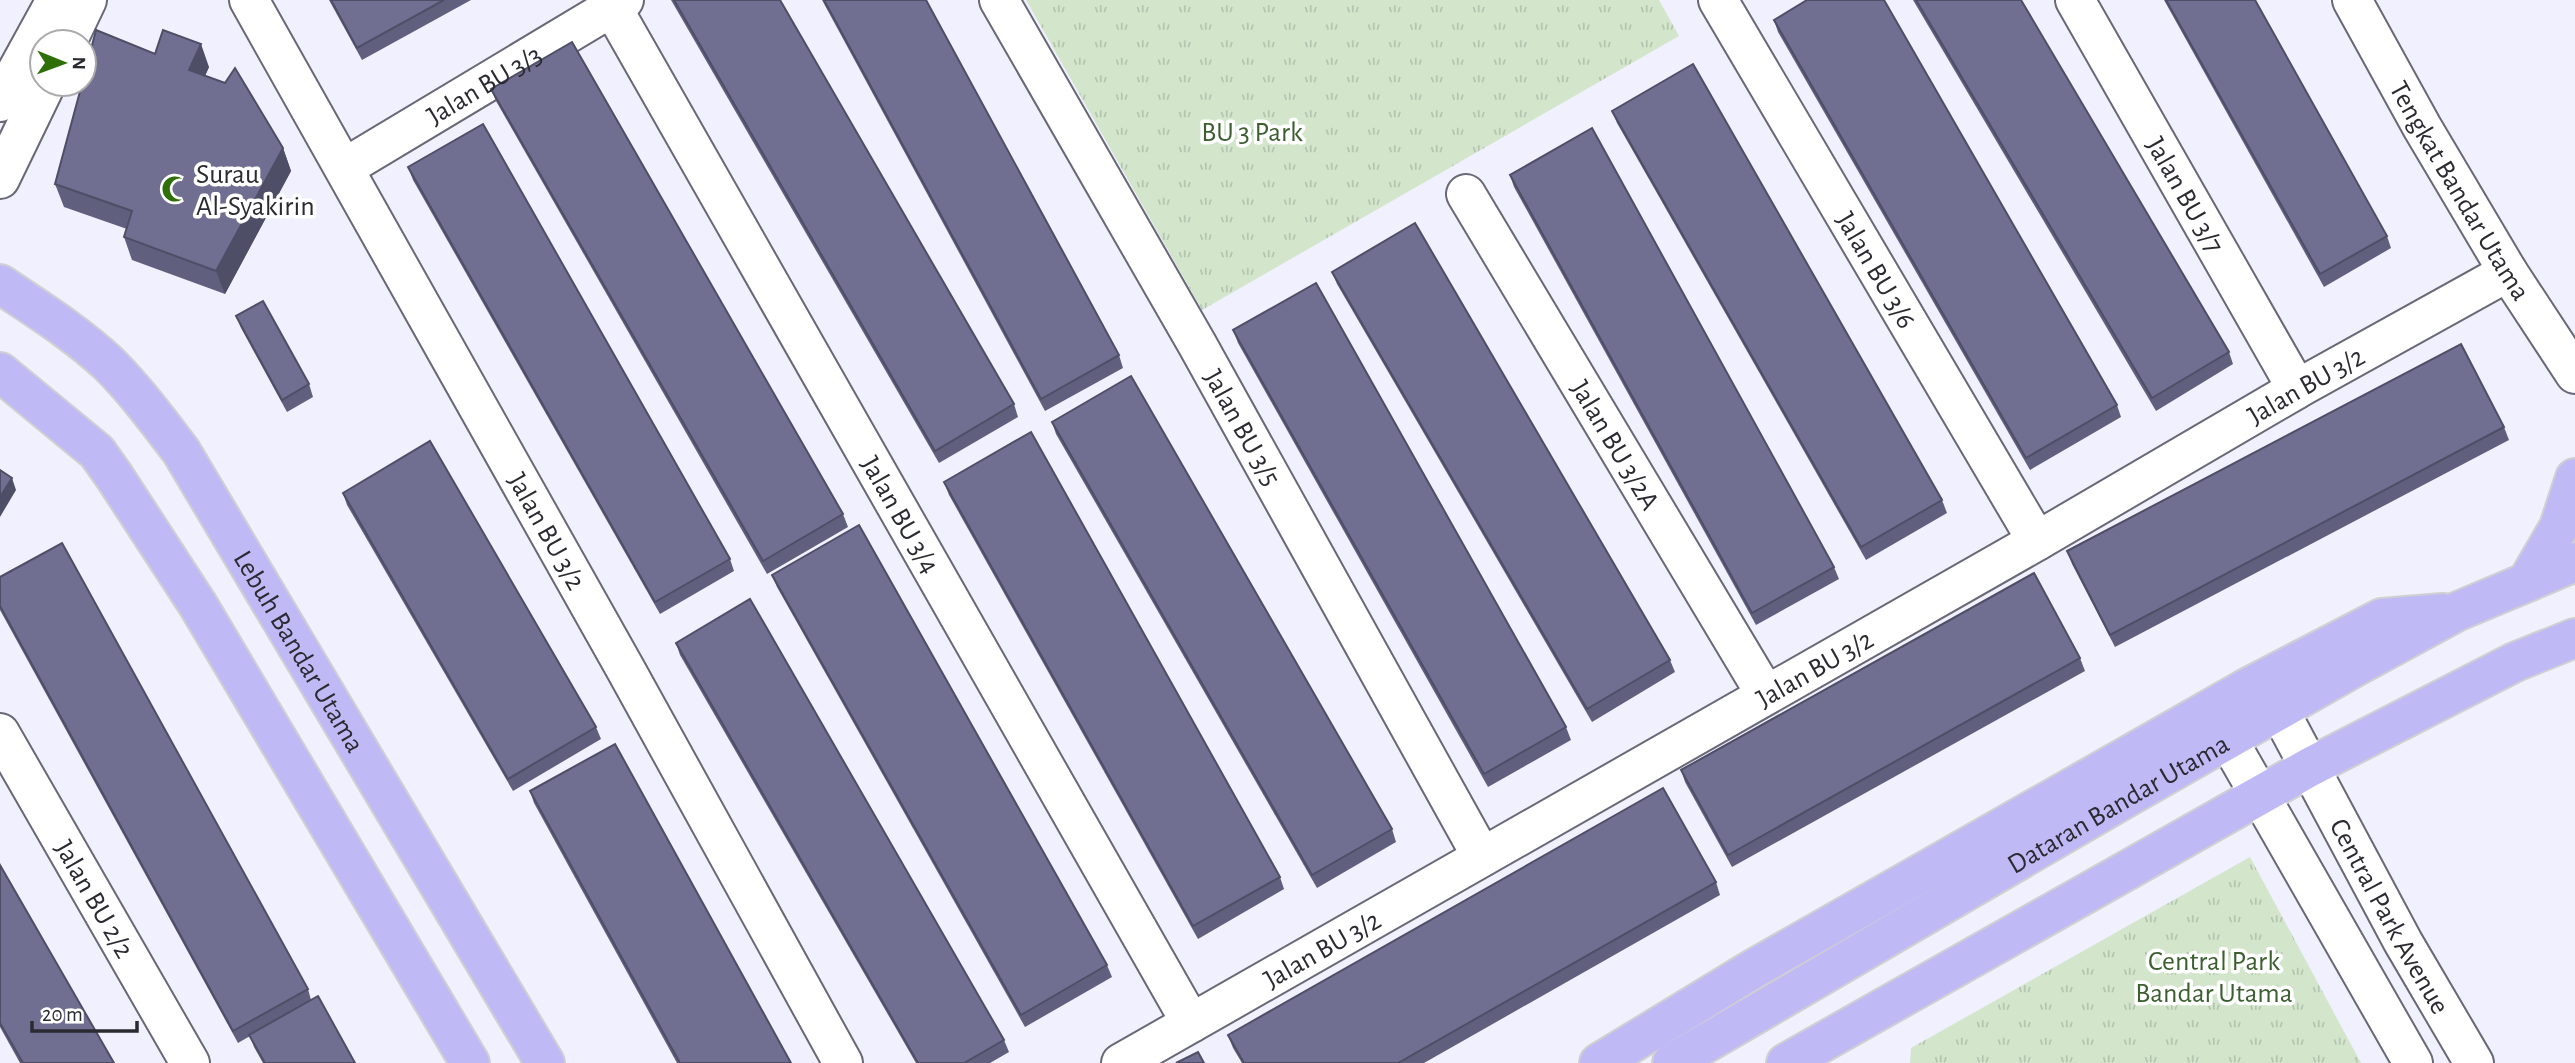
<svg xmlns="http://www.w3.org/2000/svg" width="2575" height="1063" viewBox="0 0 2575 1063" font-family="'Alegreya Sans',sans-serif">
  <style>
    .grass { fill: url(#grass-tufts) }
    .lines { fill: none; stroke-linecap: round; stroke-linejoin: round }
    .minor-casing { stroke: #686877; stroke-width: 42 }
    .major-casing { stroke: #d0d0d2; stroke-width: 42 }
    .minor { stroke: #fff; stroke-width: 38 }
    .major { stroke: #bfbaf6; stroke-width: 38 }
    .wall { fill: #605f7e }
    .shaded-wall { fill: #4e4e66 }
    .building { fill: #706f92; stroke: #4e4e66; stroke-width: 2 }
    .labels { text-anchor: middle; stroke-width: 7; stroke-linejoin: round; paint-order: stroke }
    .street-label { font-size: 28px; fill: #2a2a31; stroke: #fff }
    .park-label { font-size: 28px; fill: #3c5f2f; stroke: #fff }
    .poi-label { font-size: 28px; fill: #2a2a31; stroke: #fff; text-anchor: start }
  </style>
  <defs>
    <pattern id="grass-tufts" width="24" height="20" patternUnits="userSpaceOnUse" patternTransform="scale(1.75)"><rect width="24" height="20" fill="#d3e6cc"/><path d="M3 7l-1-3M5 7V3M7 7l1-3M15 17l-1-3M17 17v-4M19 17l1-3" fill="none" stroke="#b5c5b0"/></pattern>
  </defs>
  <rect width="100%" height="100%" fill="#f0f0fe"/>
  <g class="grass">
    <polygon points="1026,0 1659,0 1679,36 1202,310"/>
    <polygon points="2250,857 2361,1063 1910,1063 1911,1048"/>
  </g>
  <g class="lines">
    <g class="minor-casing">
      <g id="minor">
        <path id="s1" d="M249 0 626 670 843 1063"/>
        <path id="s2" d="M999 0 1197 344 1482 857"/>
        <path id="s3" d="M1718 0 2037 541"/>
        <path id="s4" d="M2075 0 2297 389"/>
        <path id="s5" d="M2352 0 2422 127 2508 272 2575 374"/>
        <path id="s6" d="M612 7 1191 1023"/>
        <polyline points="67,42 87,0"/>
        <polyline points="0,102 56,0"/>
        <path id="s7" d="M344 168 624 0"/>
        <polyline points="0,179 46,84"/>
        <path id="s8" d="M1466 194 1766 695"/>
        <path id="s9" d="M2279 710 2403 942 2474 1063"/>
        <path id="s10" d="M0 733 190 1063"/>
        <polyline points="2227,738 2413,1063"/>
        <path id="s11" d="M1121 1063 2037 541 2297 389 2508 272"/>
      </g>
    </g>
    <g class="major-casing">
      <g id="major">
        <path id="s12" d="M0 284C37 309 76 333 109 364 136 391 158 421 181 451L545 1063"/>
        <polyline points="0,372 97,452 114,476 198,605 470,1063"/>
        <polyline points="2527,582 2559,527 2575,478"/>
        <polyline points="1599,1063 1755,968 2247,688 2382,618 2443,613"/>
        <path id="s13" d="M1672 1063 2115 804 2353 668 2456 612 2575 562"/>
        <polyline points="1786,1063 2310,767 2515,662 2575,638"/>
      </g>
    </g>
    <use href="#minor" class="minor"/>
    <use href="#major" class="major"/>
  </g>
  <g class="wall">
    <polygon points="329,0 471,0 362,60"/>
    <polygon points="671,0 780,0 1014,404 1018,417 939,463"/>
    <polygon points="822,0 926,0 1119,355 1123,368 1045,411"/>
    <polygon points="1913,0 2021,0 2229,352 2233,364 2156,411"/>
    <polygon points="2164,0 2255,0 2387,236 2391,248 2324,287"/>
    <polygon points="1774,20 2117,405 2121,417 2030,470 1778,32"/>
    <polygon points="155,54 209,67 205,76 283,148 291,171 225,294 132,260 124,237 127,229 64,207 55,184"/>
    <polygon points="491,89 843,514 848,527 767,574 496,101"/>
    <polygon points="1612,111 1942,500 1947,513 1866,560 1617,123"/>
    <polygon points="408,167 730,559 734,571 660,614 413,180"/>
    <polygon points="1510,175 1834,567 1839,579 1756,625 1514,187"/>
    <polygon points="1332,272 1670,660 1675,672 1592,722 1337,284"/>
    <polygon points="236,316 309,384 313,397 287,412 241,328"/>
    <polygon points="1233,330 1566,727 1571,740 1488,787 1238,343"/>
    <polygon points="1052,422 1392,829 1396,842 1317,888 1056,434"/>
    <polygon points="2504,427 2509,440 2115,647 2072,564 2067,551"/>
    <polygon points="944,482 1280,877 1284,889 1198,939 949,495"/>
    <polygon points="343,493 596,727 601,739 513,791 347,505"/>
    <polygon points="772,575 1107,965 1112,977 1025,1027 777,587"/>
    <polygon points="0,577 308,989 311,1000 355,1063 263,1063 254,1047 250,1036 238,1043 0,610"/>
    <polygon points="676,643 1004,1040 1009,1052 990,1063 916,1063 680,655"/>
    <polygon points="2080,658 2085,671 1732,867 1685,782 1681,770"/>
    <polygon points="530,791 791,1063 677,1063 534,803"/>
    <polygon points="0,865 114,1063 20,1063 0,1027"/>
    <polygon points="1716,882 1720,895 1424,1063 1242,1063 1233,1048 1228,1035"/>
  </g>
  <g class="shaded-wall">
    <polygon points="201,44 209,67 197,93 189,70"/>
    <polygon points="283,148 291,171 225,294 216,271"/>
    <polygon points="12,478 16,490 0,517 0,497"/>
  </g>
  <g class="building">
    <polygon points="331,0 444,0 357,48"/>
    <polygon points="674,0 780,0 1014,404 935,451"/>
    <polygon points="824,0 926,0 1119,355 1041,399"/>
    <polygon points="1807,0 1884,0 2117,405 2026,458 1774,20"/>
    <polygon points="1916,0 2021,0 2229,352 2152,398"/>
    <polygon points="2166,0 2255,0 2387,236 2320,274"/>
    <polygon points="96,30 155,54 163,30 201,44 189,70 225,83 235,68 283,148 216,271 124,237 132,211 55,184 82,84 84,84 84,76"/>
    <polygon points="572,42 843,514 763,561 491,89"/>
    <polygon points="1693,64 1942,500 1861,547 1612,111"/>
    <polygon points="483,124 730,559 655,602 408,167"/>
    <polygon points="1592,128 1834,567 1752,613 1510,175"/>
    <polygon points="1415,223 1670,660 1587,709 1332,272"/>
    <polygon points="1316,283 1566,727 1484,774 1233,330"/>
    <polygon points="263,301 309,384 282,400 236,316"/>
    <polygon points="2461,344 2504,427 2110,635 2067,551"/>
    <polygon points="1131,376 1392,829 1312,875 1052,422"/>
    <polygon points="1031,432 1280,877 1193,926 944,482"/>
    <polygon points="430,441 596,727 508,779 343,493"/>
    <polygon points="0,470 12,478 0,497"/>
    <polygon points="859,525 1107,965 1021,1015 772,575"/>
    <polygon points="62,543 308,989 233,1031 0,606 0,577"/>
    <polygon points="2034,573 2080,658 1728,855 1681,770"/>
    <polygon points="750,599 1004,1040 964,1063 918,1063 676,643"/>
    <polygon points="615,744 791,1063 680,1063 530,791"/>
    <polygon points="1663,788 1716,882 1398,1063 1244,1063 1228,1035"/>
    <polygon points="0,865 114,1063 23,1063 0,1023"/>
    <polygon points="318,996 355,1063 265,1063 249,1035"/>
    <polygon points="1198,1052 1204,1063 1176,1063"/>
  </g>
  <defs>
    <g id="mosque-bare" transform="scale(2.1)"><path d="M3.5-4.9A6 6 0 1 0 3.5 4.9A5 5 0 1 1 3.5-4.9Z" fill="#2e6f08" stroke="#fff" stroke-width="2.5" paint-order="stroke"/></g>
  </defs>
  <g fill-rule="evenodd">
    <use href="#mosque-bare" x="175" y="189"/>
  </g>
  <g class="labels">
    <g class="street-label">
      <text dy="10" stroke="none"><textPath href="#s7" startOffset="163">Jalan BU 3/3</textPath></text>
      <text dy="10" stroke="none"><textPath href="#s5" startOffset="219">Tengkat Bandar Utama</textPath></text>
      <text dy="10" stroke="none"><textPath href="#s4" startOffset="224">Jalan BU 3/7</textPath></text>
      <text dy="10" stroke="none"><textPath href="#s3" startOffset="313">Jalan BU 3/6</textPath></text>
      <text dy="10" stroke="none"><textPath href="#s11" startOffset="1365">Jalan BU 3/2</textPath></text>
      <text dy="10" stroke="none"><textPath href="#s2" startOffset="492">Jalan BU 3/5</textPath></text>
      <text dy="10" stroke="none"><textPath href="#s8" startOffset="292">Jalan BU 3/2A</textPath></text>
      <text dy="10" stroke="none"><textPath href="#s6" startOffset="584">Jalan BU 3/4</textPath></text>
      <text dy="10" stroke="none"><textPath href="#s1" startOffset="609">Jalan BU 3/2</textPath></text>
      <text dy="10" stroke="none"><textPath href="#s12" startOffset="481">Lebuh Bandar Utama</textPath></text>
      <text dy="10" stroke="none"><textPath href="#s11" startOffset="798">Jalan BU 3/2</textPath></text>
      <text dy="10" stroke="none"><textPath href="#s13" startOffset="516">Dataran Bandar Utama</textPath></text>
      <text dy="10" stroke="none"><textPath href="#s10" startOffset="191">Jalan BU 2/2</textPath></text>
      <text dy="10" stroke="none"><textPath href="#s9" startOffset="234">Central Park Avenue</textPath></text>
      <text dy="10" stroke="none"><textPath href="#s11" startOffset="231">Jalan BU 3/2</textPath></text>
    </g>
    <g class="park-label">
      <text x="1252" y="141">BU 3 Park</text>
      <text x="2214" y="970">Central Park<tspan x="2214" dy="32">Bandar Utama</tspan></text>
    </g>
    <g class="poi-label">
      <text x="196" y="183">Surau<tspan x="196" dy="32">Al-Syakirin</tspan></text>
    </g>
  </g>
  <g transform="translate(63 63) rotate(91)"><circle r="33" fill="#ffffff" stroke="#aaaaad" stroke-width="2"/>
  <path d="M0-5L12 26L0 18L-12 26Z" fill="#2e6f08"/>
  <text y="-10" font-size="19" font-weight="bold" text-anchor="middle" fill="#2a2a31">N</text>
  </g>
  <path d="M32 1021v10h105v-10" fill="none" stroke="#2a2a31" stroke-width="3.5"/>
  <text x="42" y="1021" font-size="21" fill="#2a2a31" stroke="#ffffff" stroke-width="5" paint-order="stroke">20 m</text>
</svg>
